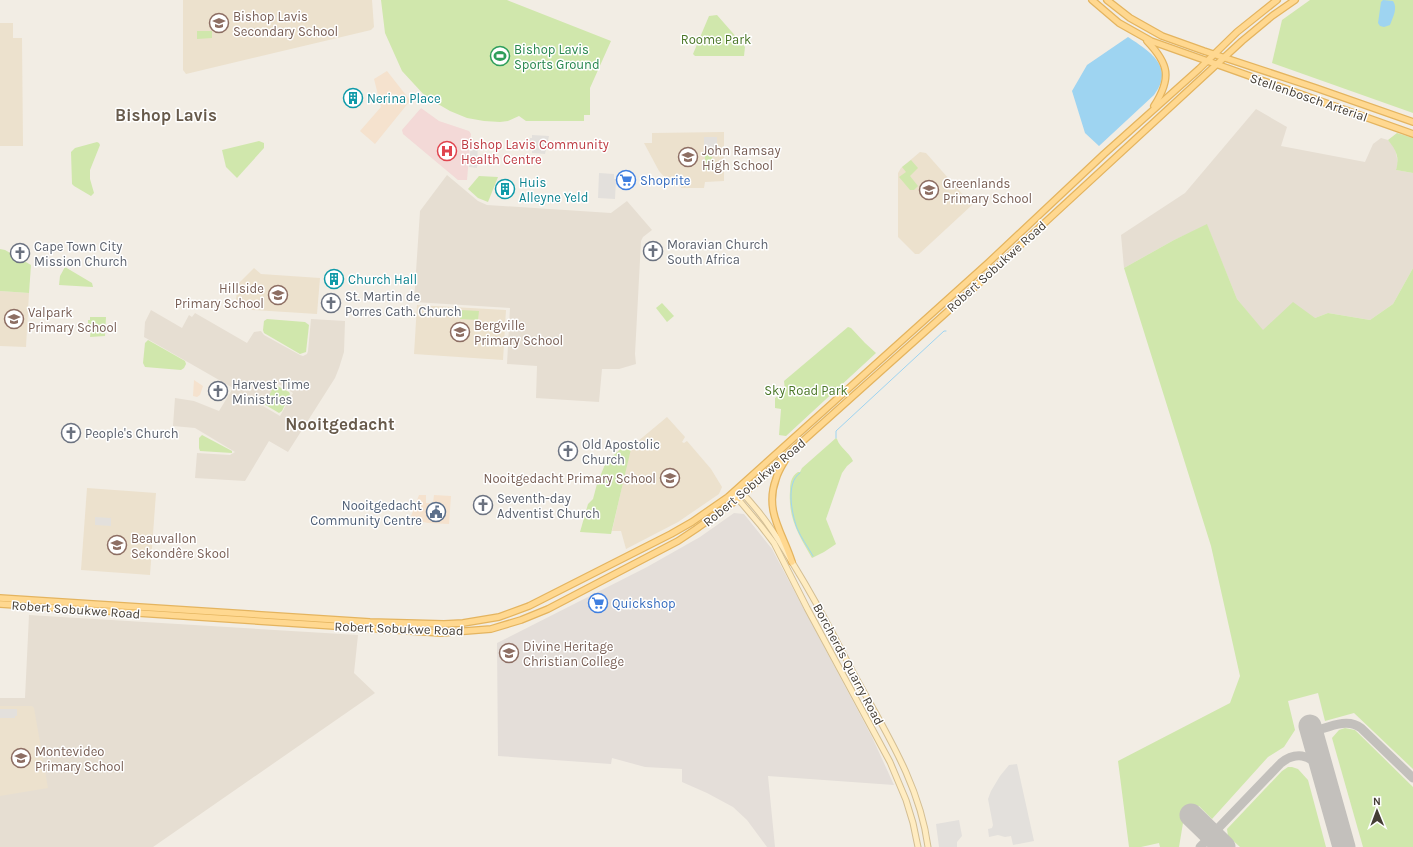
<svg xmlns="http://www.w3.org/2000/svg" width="1413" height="847" viewBox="0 0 1413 847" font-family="Karla,sans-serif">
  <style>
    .residential { fill: #e6ded2; fill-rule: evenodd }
    .commercial { fill: #f5e2ce }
    .industrial { fill: #e4ded9 }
    .education { fill: #ece1cd }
    .medical { fill: #f3d9d7 }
    .green { fill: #d0e7ac }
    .parking { fill: #e3e0dc }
    .water { fill: #9ed4f1 }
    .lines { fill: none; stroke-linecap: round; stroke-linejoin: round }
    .stream { stroke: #9ed4f1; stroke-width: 1 }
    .taxiway { stroke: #c3c0bc; stroke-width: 9 }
    .runway { stroke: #c3c0bc; stroke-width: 23 }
    .secondary-casing { stroke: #d3be93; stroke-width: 7 }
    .primary-casing { stroke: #e4b45f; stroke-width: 8 }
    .secondary { stroke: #ffecc1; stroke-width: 5 }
    .primary { stroke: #ffd890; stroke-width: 5.5 }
    .labels { text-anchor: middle; stroke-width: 3; stroke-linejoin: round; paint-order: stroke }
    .education-label { font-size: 13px; fill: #785e54; stroke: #fff; text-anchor: start }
    .park-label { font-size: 13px; fill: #4a7627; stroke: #fff }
    .leisure-label { font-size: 13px; fill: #27864d; stroke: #fff; text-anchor: start }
    .street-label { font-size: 13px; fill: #443d34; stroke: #fff }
    .culture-label { font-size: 13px; fill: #0d838f; stroke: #fff; text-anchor: start }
    .health-label { font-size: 13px; fill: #be3a42; stroke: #fff; text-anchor: start }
    .shop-label { font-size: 13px; fill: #366cbe; stroke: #fff; text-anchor: start }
    .worship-label { font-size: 13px; fill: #5b616d; stroke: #fff; text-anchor: start }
    .service-label { font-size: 13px; fill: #4e5e75; stroke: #fff; text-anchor: end }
    .district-label { font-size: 17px; font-weight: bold; fill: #675a4b; stroke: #fff }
  </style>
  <rect width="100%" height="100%" fill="#f2ede4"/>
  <g class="residential">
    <polygon points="1256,109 1287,127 1281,146 1365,162 1373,144 1381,138 1388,140 1395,148 1398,163 1396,170 1413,173 1413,268 1393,304 1370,320 1328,313 1315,318 1263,331 1237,299 1207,225 1174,240 1124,268 1121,235 1185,193"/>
    <polygon points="447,175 478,201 487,205 611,213 627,201 652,230 643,237 641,241 635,354 636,364 619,369 602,369 599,402 536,398 537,366 507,364 510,308 414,302 420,211"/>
    <path d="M151 310 182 328 189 315 192 317 195 313 247 343 254 332 261 331 264 335 300 355 303 356 307 354 308 351 311 319 345 321 344 352 339 368 335 378 288 452 269 441 245 481 195 478 197 453 230 455 235 452 195 428 173 426 175 398 194 401 219 411 233 388 144 337 145 322ZM277 383 293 393 280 416 263 406Z"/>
    <polygon points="29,615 358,635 354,673 375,693 153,847 0,847 0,698 25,698"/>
  </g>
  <g class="commercial">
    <polygon points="387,71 409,99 409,102 375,144 360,131 381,107 374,79"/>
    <polygon points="194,380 203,386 200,395 197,397 193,396"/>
    <polygon points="419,495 426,495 426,503 433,503 434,495 451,496 449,524 428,523 410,519"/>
  </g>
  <polygon class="industrial" points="734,513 744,514 772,549 872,737 894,785 768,776 775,847 767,847 747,820 733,807 707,793 682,782 682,769 645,767 612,758 611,764 498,756 497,643 647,567 700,537"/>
  <g class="education">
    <polygon points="183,0 372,0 374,27 371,30 186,74 183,70"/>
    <polygon points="0,23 13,23 13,38 22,38 23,146 0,146"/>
    <polygon points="724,132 724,181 705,182 704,188 681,188 681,183 669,182 659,171 644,143 652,143 652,133"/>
    <polygon points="920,152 926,153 972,205 919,254 915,254 898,237 898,173 901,168"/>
    <polygon points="254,268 261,274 320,278 317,314 238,309 235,307 238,284"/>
    <polygon points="0,291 29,293 26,347 0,346"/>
    <polygon points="417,305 506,310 503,360 414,354"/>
    <polygon points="667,417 685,437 682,442 684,443 687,441 711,469 722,487 719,494 678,522 626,549 621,531 612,531 631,447"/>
    <polygon points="87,488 156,493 150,575 81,570"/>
    <polygon points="0,706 32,706 34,708 48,788 0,796"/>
  </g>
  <polygon class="medical" points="421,108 439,121 469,131 471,134 467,180 458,180 403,134 402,130"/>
  <g class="green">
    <polygon points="381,0 507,0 611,41 590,88 590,115 584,115 584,121 526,121 519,116 508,121 500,122 484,121 467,118 450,111 426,97 402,71 385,33"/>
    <polygon points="1310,0 1413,0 1413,113 1272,63 1282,20"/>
    <polygon points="717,15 745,47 744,56 695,56 693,54 709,16"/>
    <polygon points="197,31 212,31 212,38 197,39"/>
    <path d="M1397 133 1413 138V173L1396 170C1400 157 1396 150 1388 140Z"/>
    <polygon points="259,141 264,143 264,148 237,178 226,167 222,150"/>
    <polygon points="97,142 99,143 100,145 90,170 90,179 94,193 91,196 74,186 72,184 71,152 75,148"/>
    <polygon points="712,154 713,170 705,170 705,155"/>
    <polygon points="911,160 918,168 910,176 918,186 914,190 910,190 899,177 906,172 902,167"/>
    <polygon points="479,176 498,177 488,202 478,198 468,189"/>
    <polygon points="1207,224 1237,299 1263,330 1293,302 1315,318 1328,313 1370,320 1393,304 1413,268 1413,769 1354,713 1325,721 1318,693 1288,701 1295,730 1284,747 1268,757 1212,819 1199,806 1183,823 1179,847 1160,847 1159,843 1141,847 1129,847 1118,761 1230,703 1240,676 1211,546 1124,268 1174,240"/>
    <polygon points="0,249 5,250 31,265 29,293 0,291"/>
    <polygon points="65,267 92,283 93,287 59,285 60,276"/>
    <polygon points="662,303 674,316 667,322 656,308"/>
    <polygon points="461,310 479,311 478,320 460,319"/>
    <polygon points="90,317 106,317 105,336 90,337 91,330 88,327 88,320 90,320"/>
    <polygon points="267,319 305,322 309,325 306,352 300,354 264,333 263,330 264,321"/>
    <polygon points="848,327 851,328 865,343 876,353 786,436 779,435 781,409 775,408 775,398 785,391 784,381"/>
    <polygon points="148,340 185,361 186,364 184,368 181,370 145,367 143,363 145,343"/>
    <polygon points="275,385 289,392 290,394 282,411 279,413 264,404"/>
    <polygon points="202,435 232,451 232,453 200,451 199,448 199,438"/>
    <path d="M836 438 837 439C840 448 849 452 853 461L847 466 842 473 826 519 836 544 824 552 812 558C799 535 788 519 790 491 790 484 791 476 798 472H800L802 468Z"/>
    <polygon points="623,447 631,449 611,534 580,532 588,504 593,499 597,484 606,462"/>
    <polygon points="1345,728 1355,730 1413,787 1413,847 1363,847 1332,738 1339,730"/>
    <polygon points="1288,767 1292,767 1298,769 1308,780 1326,847 1240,847 1228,836 1227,829 1282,771"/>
  </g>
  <g class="parking">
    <polygon points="532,135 549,136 545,154 532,153 532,150 529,150 530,138 532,138"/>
    <polygon points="704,137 717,137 717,147 713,147 713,152 704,152"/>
    <polygon points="471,141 478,141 477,168 469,167"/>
    <polygon points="599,173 614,174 614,179 616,179 615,199 598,198"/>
    <polygon points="95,517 111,518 111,526 95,525"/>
    <polygon points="0,709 17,709 17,716 15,716 15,718 0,718"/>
    <polygon points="1017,764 1034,841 1013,845 1011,836 1005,837 998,835 989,837 988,829 992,828 993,825 988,799 991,791 1000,776 1009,765"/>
    <polygon points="959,820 962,836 957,842 957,847 939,847 936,824"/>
  </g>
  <g class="water">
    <path d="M1383 0 1393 1C1398 8 1393 17 1390 25L1384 27 1380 26 1378 23 1381 2Z"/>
    <path d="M1128 37C1149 51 1176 67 1154 95L1099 146 1085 133 1072 91 1087 65Z"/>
  </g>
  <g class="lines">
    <g class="stream">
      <polyline points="836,438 836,431 944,331 946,331"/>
      <path d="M800 473C785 483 792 514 797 528 801 538 808 547 813 556"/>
    </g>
    <g class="taxiway">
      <path d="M1312 732C1327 728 1347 717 1361 728L1413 778"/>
      <path d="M1200 847 1281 763C1287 758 1294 755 1302 756 1323 759 1327 788 1332 804"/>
    </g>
    <g class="runway">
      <polyline points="1310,726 1344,847"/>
      <polyline points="1191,815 1224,847"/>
    </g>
    <g class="secondary-casing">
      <g id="secondary">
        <path d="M738 489C760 510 776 535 792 562 811 593 828 624 845 657 876 718 919 777 928 847"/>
        <polyline points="733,493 761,526 774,543 807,608 890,762 906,800 913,823 918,847"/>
      </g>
    </g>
    <g class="primary-casing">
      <g id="primary">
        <polyline points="1092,0 1119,23 1151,41 1413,134"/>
        <polyline points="1107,0 1130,18 1162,36 1204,51 1316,88 1413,122"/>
        <path d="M1147 41C1169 64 1172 78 1154 106"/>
        <path d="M787 457C783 464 778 471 776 479 764 511 783 533 792 562"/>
        <polyline points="0,598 370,622 444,624 463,623 499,617 529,606 671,534 692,522 728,497 988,263 1104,154 1199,69 1237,32 1277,0"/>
        <polyline points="0,604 441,633 491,629 521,620 548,609 678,541 696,529 738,499 976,286 1242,41 1272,16 1295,0"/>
      </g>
    </g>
    <use href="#secondary" class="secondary"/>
    <use href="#primary" class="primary"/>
  </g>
  <defs>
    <g id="school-ring" transform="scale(1)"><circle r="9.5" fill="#fff" stroke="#8d6e63" stroke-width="1.5"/><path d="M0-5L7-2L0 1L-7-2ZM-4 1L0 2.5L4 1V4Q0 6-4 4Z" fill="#8d6e63"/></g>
    <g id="stadium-ring" transform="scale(1)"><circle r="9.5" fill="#fff" stroke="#2e9e5b" stroke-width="1.5"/><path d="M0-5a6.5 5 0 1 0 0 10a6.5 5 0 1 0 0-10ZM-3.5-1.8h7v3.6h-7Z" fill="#2e9e5b"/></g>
    <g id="building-ring" transform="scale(1)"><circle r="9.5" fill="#fff" stroke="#0f9aa8" stroke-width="1.5"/><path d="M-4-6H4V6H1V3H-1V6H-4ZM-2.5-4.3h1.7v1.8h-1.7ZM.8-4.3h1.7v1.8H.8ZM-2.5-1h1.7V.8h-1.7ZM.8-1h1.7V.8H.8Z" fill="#0f9aa8"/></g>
    <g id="hospital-ring" transform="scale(1)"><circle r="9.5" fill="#fff" stroke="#e0444e" stroke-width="1.5"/><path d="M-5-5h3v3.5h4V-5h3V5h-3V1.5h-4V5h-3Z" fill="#e0444e"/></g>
    <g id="supermarket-ring" transform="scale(1)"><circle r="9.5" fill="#fff" stroke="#3f7fe0" stroke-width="1.5"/><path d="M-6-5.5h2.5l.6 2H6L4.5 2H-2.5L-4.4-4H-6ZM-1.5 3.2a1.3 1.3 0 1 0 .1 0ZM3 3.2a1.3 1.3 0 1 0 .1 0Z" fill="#3f7fe0"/></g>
    <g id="church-ring" transform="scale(1)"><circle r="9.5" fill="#fff" stroke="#6b7280" stroke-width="1.5"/><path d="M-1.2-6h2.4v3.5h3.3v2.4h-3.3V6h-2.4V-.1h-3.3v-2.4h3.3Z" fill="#6b7280"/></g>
    <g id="civic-ring" transform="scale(1)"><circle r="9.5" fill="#fff" stroke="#5c6f8a" stroke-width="1.5"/><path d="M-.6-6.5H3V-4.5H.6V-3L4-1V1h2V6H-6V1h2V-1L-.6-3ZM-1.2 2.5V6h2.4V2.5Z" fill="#5c6f8a"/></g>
  </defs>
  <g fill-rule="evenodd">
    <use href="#school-ring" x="219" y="23"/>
    <use href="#stadium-ring" x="500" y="56"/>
    <use href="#building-ring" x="353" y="98"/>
    <use href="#hospital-ring" x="447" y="151"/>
    <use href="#school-ring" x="688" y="157"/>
    <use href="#supermarket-ring" x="626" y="180"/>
    <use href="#building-ring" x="505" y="189"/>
    <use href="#school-ring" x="929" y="190"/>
    <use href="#church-ring" x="653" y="251"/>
    <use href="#church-ring" x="20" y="253"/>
    <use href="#building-ring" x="334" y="279"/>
    <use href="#school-ring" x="278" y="295"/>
    <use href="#church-ring" x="331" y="303"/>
    <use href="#school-ring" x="14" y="319"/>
    <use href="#school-ring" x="460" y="332"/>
    <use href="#church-ring" x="218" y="391"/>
    <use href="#church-ring" x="71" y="433"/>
    <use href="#church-ring" x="568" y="451"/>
    <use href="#school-ring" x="670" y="478"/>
    <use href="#church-ring" x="483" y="505"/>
    <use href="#civic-ring" x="436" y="512"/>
    <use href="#school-ring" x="117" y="545"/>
    <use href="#supermarket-ring" x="598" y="603"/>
    <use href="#school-ring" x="509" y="653"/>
    <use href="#school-ring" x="21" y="758"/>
  </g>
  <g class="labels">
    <g class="education-label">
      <text x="233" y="21">Bishop Lavis<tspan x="233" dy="15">Secondary School</tspan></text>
      <text x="702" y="155">John Ramsay<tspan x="702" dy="15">High School</tspan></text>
      <text x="943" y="188">Greenlands<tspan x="943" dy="15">Primary School</tspan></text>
      <text x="264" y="293" text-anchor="end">Hillside<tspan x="264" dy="15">Primary School</tspan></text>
      <text x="28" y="317">Valpark<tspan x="28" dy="15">Primary School</tspan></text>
      <text x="474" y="330">Bergville<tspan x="474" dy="15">Primary School</tspan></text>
      <text x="656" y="483" text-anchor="end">Nooitgedacht Primary School</text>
      <text x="131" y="543">Beauvallon<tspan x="131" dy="15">Sekondêre Skool</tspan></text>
      <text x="523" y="651">Divine Heritage<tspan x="523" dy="15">Christian College</tspan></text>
      <text x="35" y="756">Montevideo<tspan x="35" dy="15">Primary School</tspan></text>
    </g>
    <g class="park-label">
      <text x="716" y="44">Roome Park</text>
      <text x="806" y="395">Sky Road Park</text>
    </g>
    <g class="leisure-label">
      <text x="514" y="54">Bishop Lavis<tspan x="514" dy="15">Sports Ground</tspan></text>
    </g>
    <g class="street-label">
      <text transform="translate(1309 97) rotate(19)" y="5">Stellenbosch Arterial</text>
      <text transform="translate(996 266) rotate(-42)" y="5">Robert Sobukwe Road</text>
      <text transform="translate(754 482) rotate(-40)" y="5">Robert Sobukwe Road</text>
      <text transform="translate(76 609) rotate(4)" y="5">Robert Sobukwe Road</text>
      <text transform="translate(399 628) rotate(2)" y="5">Robert Sobukwe Road</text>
      <text transform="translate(849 664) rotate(62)" y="5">Borcherds Quarry Road</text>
    </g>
    <g class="culture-label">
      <text x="367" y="103">Nerina Place</text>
      <text x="519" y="187">Huis<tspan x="519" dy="15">Alleyne Yeld</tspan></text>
      <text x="348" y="284">Church Hall</text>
    </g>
    <g class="health-label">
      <text x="461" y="149">Bishop Lavis Community<tspan x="461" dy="15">Health Centre</tspan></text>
    </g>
    <g class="shop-label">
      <text x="640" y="185">Shoprite</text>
      <text x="612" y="608">Quickshop</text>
    </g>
    <g class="worship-label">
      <text x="667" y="249">Moravian Church<tspan x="667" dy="15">South Africa</tspan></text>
      <text x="34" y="251">Cape Town City<tspan x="34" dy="15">Mission Church</tspan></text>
      <text x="345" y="301">St. Martin de<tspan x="345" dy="15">Porres Cath. Church</tspan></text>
      <text x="232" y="389">Harvest Time<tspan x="232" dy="15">Ministries</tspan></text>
      <text x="85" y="438">People's Church</text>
      <text x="582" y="449">Old Apostolic<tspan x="582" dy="15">Church</tspan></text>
      <text x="497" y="503">Seventh-day<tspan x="497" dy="15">Adventist Church</tspan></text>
    </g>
    <g class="service-label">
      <text x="422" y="510">Nooitgedacht<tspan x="422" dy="15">Community Centre</tspan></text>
    </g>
    <g class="district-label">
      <text x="166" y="121">Bishop Lavis</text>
      <text x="340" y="430">Nooitgedacht</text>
    </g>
  </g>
  <g transform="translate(1377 811) rotate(359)" stroke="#ffffff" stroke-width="3" paint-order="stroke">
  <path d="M0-3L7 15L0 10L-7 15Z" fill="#443d34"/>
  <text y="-6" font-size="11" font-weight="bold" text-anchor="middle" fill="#443d34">N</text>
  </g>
</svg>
